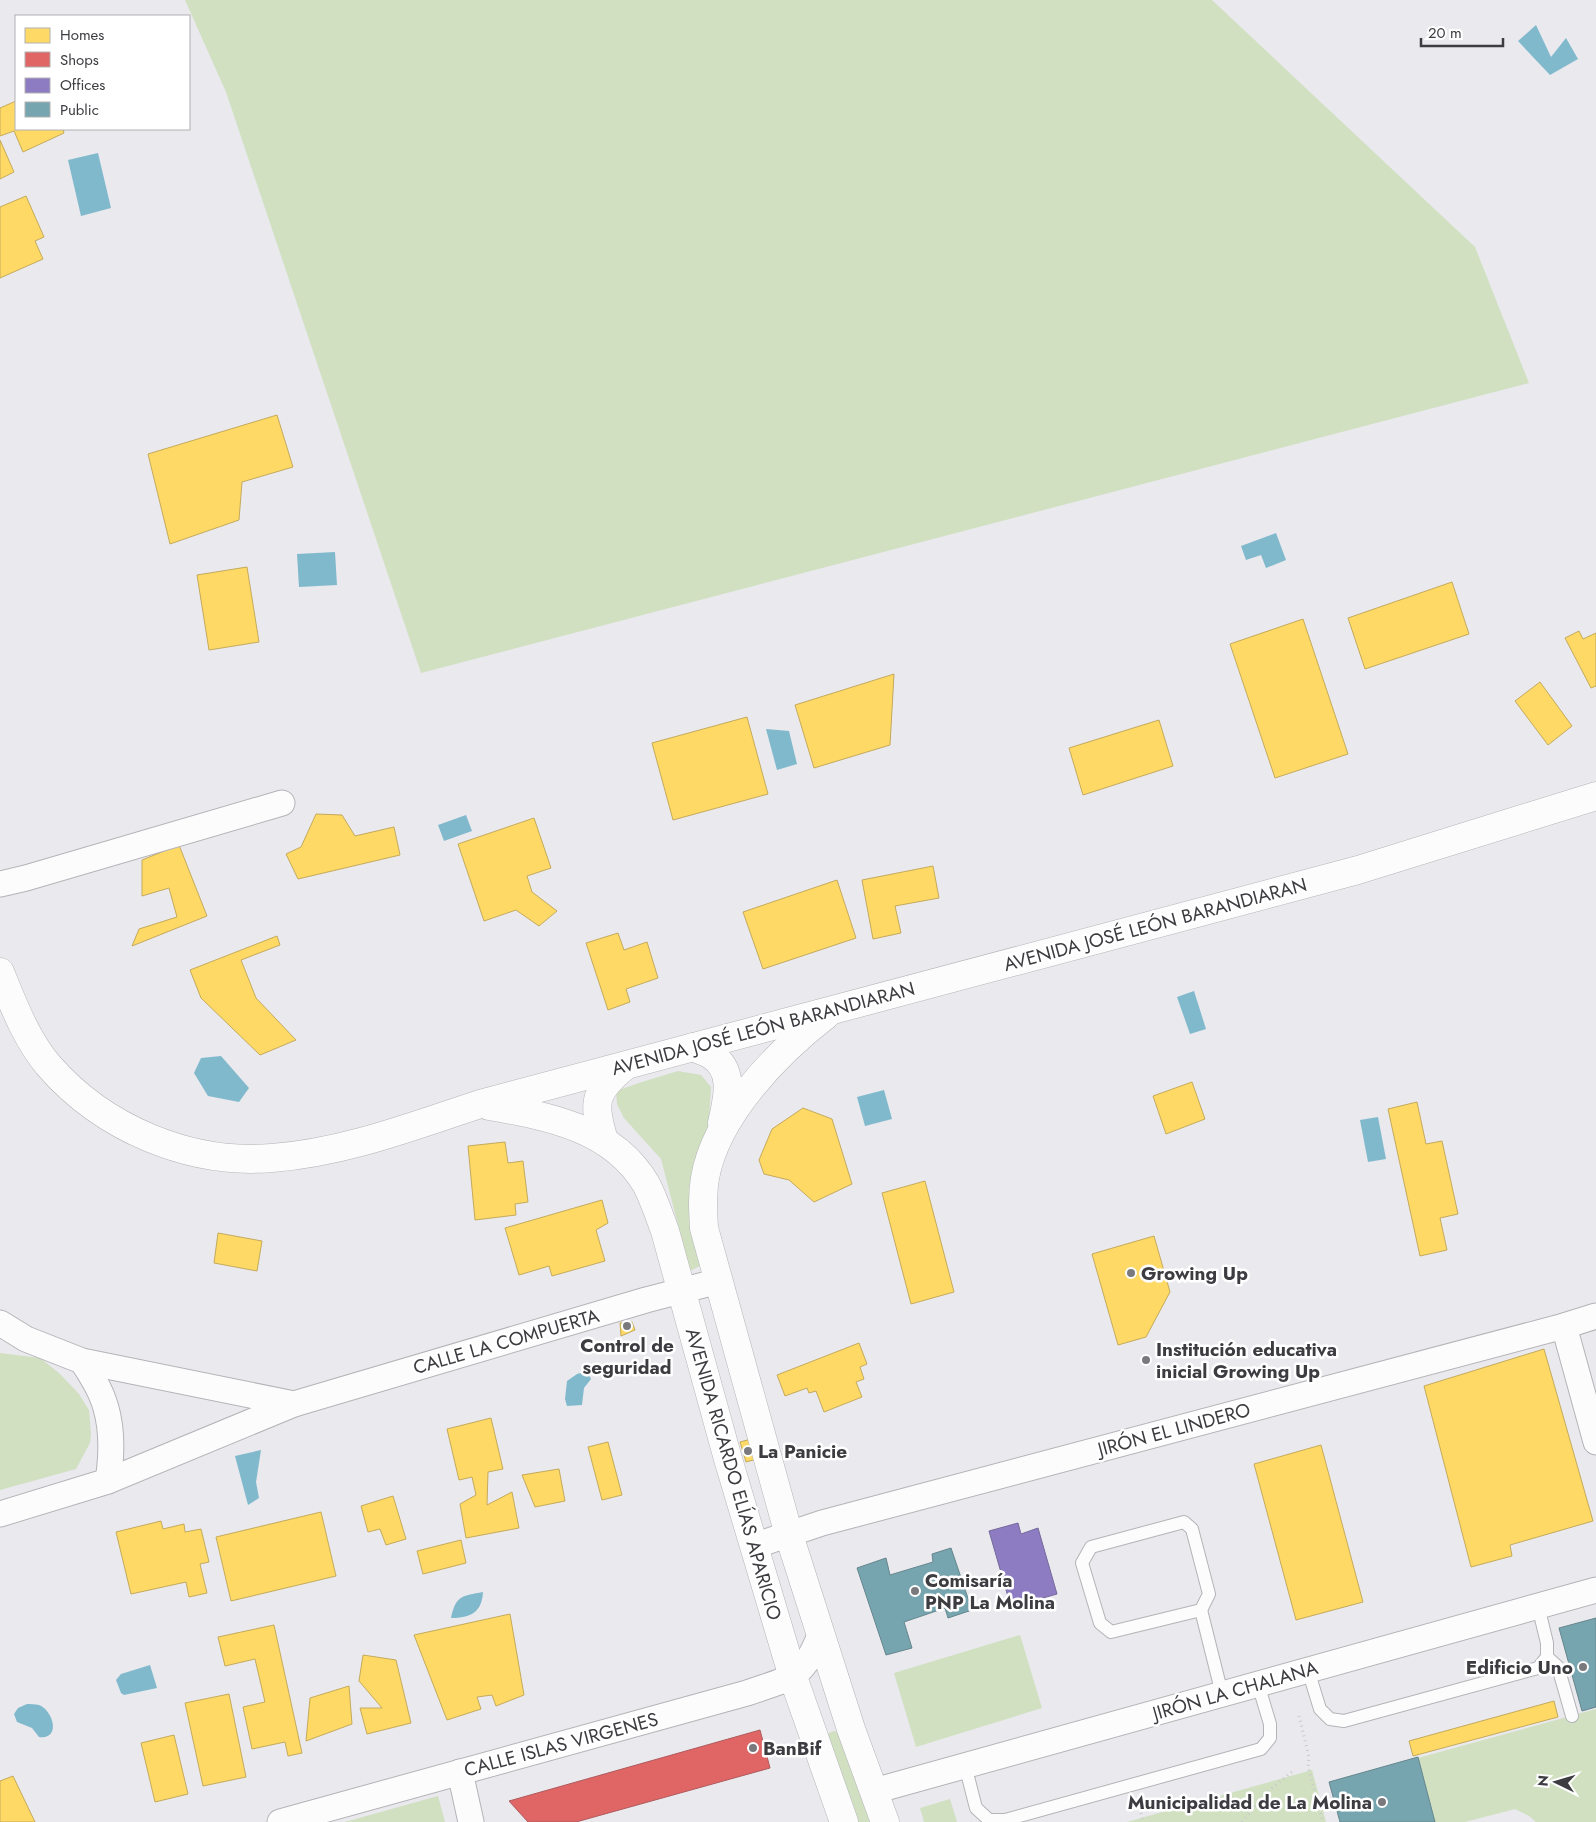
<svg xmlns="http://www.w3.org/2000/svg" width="1596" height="1822" viewBox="0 0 1596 1822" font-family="Jost,sans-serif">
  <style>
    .green { fill: #d1e0c1 }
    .water { fill: #81b9cc }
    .homes { fill: #ffd966; stroke: #c4aa5b }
    .shops { fill: #e06666; stroke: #af595b }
    .offices { fill: #8e7cc3; stroke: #75699c }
    .public { fill: #76a5af; stroke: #65868e }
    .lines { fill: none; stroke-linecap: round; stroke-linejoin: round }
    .service-casing { stroke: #b4b4b8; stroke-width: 14 }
    .minor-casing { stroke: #b4b4b8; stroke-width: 27 }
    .tertiary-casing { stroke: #b4b4b8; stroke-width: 29 }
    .path { stroke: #cacacb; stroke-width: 3; stroke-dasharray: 1 4; stroke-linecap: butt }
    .service { stroke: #fcfcfc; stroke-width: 12 }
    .minor { stroke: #fcfcfc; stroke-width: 25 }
    .tertiary { stroke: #fcfcfc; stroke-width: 28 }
    .poi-dot { fill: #79797e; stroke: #fff; stroke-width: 2 }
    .labels { text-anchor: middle; stroke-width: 5; stroke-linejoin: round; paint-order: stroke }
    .street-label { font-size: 19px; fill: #3c3c41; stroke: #fff }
    .poi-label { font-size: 19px; font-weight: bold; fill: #3c3c41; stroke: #fff; text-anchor: start }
  </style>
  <rect width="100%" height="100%" fill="#e9e9ee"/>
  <g class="green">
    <polygon points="185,0 1212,0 1475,247 1529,383 421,673 226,92"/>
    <polygon points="678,1071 701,1075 711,1087 709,1121 701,1154 704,1264 690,1271 661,1159 624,1118 617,1104 616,1091 645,1081"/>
    <polygon points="0,1353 40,1358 59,1373 79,1394 89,1410 91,1435 90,1443 76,1469 0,1490"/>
    <polygon points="1020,1635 1042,1708 916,1747 894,1673"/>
    <polygon points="1596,1709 1596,1822 1536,1822 1529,1816 1515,1809 1465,1822 1435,1822 1418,1758"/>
    <polygon points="834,1731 839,1733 872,1822 858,1822 827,1738 829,1733"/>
    <polygon points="1312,1770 1326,1822 1127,1822"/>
    <polygon points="438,1796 445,1822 345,1822"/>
    <polygon points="950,1799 957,1822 924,1822 920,1808"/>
  </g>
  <g class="water">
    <polygon points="1536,25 1551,57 1566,38 1578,59 1550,75 1518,41"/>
    <polygon points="98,153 111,208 81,216 68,160"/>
    <polygon points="1276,533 1286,560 1266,568 1261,555 1246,560 1241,546"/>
    <polygon points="335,552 337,585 299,587 297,554"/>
    <polygon points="766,729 789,731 797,764 777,770"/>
    <polygon points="466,815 472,831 444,841 438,825"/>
    <polygon points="1194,991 1206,1029 1190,1034 1177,997"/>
    <polygon points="221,1056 249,1088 239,1102 208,1096 194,1073 201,1058"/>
    <polygon points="884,1090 892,1119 865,1126 857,1097"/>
    <polygon points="1378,1117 1386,1159 1368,1162 1360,1120"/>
    <polygon points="587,1371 591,1379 584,1388 582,1405 567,1406 565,1399 567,1381 577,1374"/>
    <polygon points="261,1450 256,1482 259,1498 248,1505 235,1456"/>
    <path d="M483 1592C482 1612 471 1618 451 1618 456 1595 462 1596 483 1592Z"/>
    <polygon points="150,1665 157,1688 124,1695 121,1693 116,1680 121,1674"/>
    <path d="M27 1704C30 1704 35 1704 39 1705 54 1711 61 1740 39 1737L32 1728 17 1722 14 1714 18 1708Z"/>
  </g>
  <g class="homes">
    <polygon points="16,101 16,129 63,129 64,133 23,152 14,131 0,136 0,108"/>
    <polygon points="0,140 14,172 0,179"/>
    <polygon points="26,196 44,237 35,241 43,259 0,278 0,207"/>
    <polygon points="277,415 293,467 242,482 239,520 170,544 148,454"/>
    <polygon points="247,567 259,642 209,650 197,575"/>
    <polygon points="1452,582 1469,634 1365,669 1348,618"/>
    <polygon points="1303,619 1348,754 1275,778 1230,644"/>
    <polygon points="1579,631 1583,639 1596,633 1596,686 1591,688 1565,638"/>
    <polygon points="894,674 890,745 814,768 795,705"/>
    <polygon points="1540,682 1572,726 1548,745 1515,701"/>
    <polygon points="747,717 768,794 673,820 652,743"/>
    <polygon points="1159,720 1173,766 1083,795 1069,748"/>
    <polygon points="316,814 342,815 355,836 394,827 400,855 298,879 286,854 301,847"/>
    <polygon points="534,818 551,868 527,876 532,892 557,911 539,926 516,910 484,921 458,844"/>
    <polygon points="179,845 207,916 132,946 139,929 177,917 169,888 142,896 142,860"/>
    <polygon points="933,866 939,898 895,906 901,933 873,939 862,880"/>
    <polygon points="837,880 856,938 763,969 743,912"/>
    <polygon points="618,933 624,950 647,942 658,978 626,989 630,1002 608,1010 586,943"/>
    <polygon points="277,936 280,945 241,960 256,998 296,1040 260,1055 201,998 190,970"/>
    <polygon points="1192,1082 1205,1119 1166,1134 1153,1096"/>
    <polygon points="1417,1102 1426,1144 1442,1141 1458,1214 1440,1218 1447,1250 1420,1256 1388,1109"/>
    <polygon points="803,1108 832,1119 852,1184 814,1202 789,1180 764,1174 759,1160 772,1129"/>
    <polygon points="505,1142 508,1163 523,1161 528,1202 515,1204 516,1215 475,1220 468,1146"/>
    <polygon points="925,1181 954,1292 911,1304 882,1193"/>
    <polygon points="602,1200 608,1223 596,1230 605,1261 552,1276 549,1266 519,1275 505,1228"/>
    <polygon points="218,1233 262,1241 257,1271 214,1263"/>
    <polygon points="1154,1236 1170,1292 1146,1337 1118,1345 1092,1254"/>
    <polygon points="632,1322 635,1330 621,1336 620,1323"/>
    <polygon points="859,1343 867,1364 860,1367 864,1379 856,1382 862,1397 824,1412 816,1391 809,1393 807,1388 785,1396 777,1375"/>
    <polygon points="1544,1349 1593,1521 1510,1545 1512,1556 1471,1567 1424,1386"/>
    <polygon points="491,1418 503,1469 488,1472 487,1505 512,1492 519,1528 466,1538 460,1504 476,1495 472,1477 459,1480 447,1429"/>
    <polygon points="751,1439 757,1459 746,1462 740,1442"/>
    <polygon points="608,1442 622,1495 602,1500 588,1447"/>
    <polygon points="1321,1445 1363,1602 1296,1620 1254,1464"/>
    <polygon points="559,1469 565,1501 535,1507 522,1475"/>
    <polygon points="393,1496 406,1539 386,1545 380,1529 368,1532 361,1506"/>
    <polygon points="321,1512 336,1576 231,1601 216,1537"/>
    <polygon points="161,1521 163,1529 184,1524 185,1532 201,1529 209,1562 200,1564 207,1593 189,1597 186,1582 131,1594 116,1532"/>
    <polygon points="461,1540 466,1563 423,1574 417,1551"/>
    <polygon points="510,1614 524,1695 496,1706 492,1695 477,1697 481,1709 447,1720 414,1635"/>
    <polygon points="274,1625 302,1753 288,1756 285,1742 252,1749 243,1707 265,1702 255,1659 225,1666 218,1637"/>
    <polygon points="363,1655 396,1660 411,1723 367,1734 360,1708 382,1708 359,1681"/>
    <polygon points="349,1686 352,1724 306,1741 310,1698"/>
    <polygon points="229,1694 246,1777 203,1786 185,1703"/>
    <polygon points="1554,1701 1558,1717 1413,1756 1409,1741"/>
    <polygon points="174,1735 188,1794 155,1802 141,1743"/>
    <polygon points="13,1776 35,1822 0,1822 0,1781"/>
  </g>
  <polygon class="shops" points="760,1730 770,1768 576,1822 528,1822 509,1801"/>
  <polygon class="offices" points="1018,1523 1021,1534 1038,1528 1057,1594 1011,1607 989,1531"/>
  <g class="public">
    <polygon points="951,1548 972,1610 948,1618 945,1608 904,1622 912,1648 886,1655 857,1568 886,1558 890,1575 933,1562 932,1554"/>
    <polygon points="1596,1618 1596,1707 1582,1711 1559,1628"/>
    <polygon points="1418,1757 1435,1822 1340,1822 1329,1782"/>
  </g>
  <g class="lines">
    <g class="service-casing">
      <g id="service">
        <polygon points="1184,1522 1192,1529 1209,1594 1201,1610 1111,1632 1100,1623 1082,1563 1091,1547"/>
        <polyline points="1201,1610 1222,1694"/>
        <polyline points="1547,1657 1558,1667 1572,1716"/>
        <polyline points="1308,1670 1320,1709 1330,1719 1344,1721 1538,1668 1547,1657 1547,1643 1538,1606"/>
        <polyline points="965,1765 976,1808 989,1820 1005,1820 1261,1749 1270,1738 1270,1724 1258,1684"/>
      </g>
    </g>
    <g class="minor-casing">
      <g id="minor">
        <polyline points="0,884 26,878 282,803"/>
        <polyline points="0,1323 26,1339 82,1361 294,1404"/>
        <polyline points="1564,1326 1596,1442"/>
        <path d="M82 1361C90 1373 98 1385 103 1399 113 1425 112 1455 108 1481"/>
        <polyline points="0,1514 108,1481 294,1404 646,1300 719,1281"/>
        <polyline points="754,1546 822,1523 1564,1326 1596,1316"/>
        <polyline points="460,1772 471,1822"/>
        <polyline points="874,1791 1596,1590"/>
        <path d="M280 1822 747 1693C789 1678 803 1680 820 1635"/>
      </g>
    </g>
    <g class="tertiary-casing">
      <g id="tertiary">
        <path d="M0 972C13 1004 26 1039 49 1066 103 1128 189 1165 272 1158 343 1153 413 1126 480 1104L1358 870 1596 796"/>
        <path d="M826 1015C777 1053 716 1115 705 1178 702 1195 703 1211 704 1228L789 1535 851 1729 885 1822"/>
        <path d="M693 1047C699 1050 706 1052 711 1055 736 1071 727 1100 722 1123"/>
        <path d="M489 1106C548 1116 613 1128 646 1184 654 1199 659 1215 665 1231L728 1459 793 1677 844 1822"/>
        <path d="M604 1140C592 1102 594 1092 625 1066"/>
      </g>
    </g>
    <g class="path">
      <polyline points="1299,1716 1309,1757 1308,1767 1323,1822"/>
      <polyline points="1141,1813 1143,1822"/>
      <polyline points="1242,1822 1265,1794 1294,1770"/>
    </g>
    <use href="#service" class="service"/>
    <use href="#minor" class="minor"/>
    <use href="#tertiary" class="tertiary"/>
  </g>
  <g class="poi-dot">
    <circle cx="1131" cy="1273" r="5"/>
    <circle cx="627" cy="1326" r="5"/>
    <circle cx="1146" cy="1360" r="5"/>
    <circle cx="748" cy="1451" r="5"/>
    <circle cx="915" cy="1591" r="5"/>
    <circle cx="1583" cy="1667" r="5"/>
    <circle cx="753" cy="1748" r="5"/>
    <circle cx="1382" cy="1802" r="5"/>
  </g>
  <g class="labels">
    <g class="street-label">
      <text transform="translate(1155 924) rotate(-15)" y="7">AVENIDA JOSÉ LEÓN BARANDIARAN</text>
      <text transform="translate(763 1028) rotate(-15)" y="7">AVENIDA JOSÉ LEÓN BARANDIARAN</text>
      <text transform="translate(506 1341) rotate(-16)" y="7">CALLE LA COMPUERTA</text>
      <text transform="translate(1174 1429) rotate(-15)" y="7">JIRÓN EL LINDERO</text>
      <text transform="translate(734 1474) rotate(74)" y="7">AVENIDA RICARDO ELÍAS APARICIO</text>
      <text transform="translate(1235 1690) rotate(-16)" y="7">JIRÓN LA CHALANA</text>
      <text transform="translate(561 1744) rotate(-15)" y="7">CALLE ISLAS VIRGENES</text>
    </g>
    <g class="poi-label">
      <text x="1141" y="1280">Growing Up</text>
      <text x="627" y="1352" text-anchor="middle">Control de<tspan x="627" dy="22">seguridad</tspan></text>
      <text x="1156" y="1356">Institución educativa<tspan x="1156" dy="22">inicial Growing Up</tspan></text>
      <text x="758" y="1458">La Panicie</text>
      <text x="925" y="1587">Comisaría<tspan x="925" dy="22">PNP La Molina</tspan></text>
      <text x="1573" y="1674" text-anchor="end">Edificio Uno</text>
      <text x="763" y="1755">BanBif</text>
      <text x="1372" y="1809" text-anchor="end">Municipalidad de La Molina</text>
    </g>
  </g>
  <rect x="15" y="15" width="175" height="115" fill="#ffffff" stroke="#b1b1b3"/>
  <rect x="25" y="28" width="25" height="15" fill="#ffd966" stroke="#b1b1b3"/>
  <text x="60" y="40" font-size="15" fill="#3c3c41">Homes</text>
  <rect x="25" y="52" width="25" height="15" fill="#e06666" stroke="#b1b1b3"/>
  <text x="60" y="65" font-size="15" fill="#3c3c41">Shops</text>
  <rect x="25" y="78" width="25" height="15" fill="#8e7cc3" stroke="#b1b1b3"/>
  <text x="60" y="90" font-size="15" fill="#3c3c41">Offices</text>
  <rect x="25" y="102" width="25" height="15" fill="#76a5af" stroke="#b1b1b3"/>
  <text x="60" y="115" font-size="15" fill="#3c3c41">Public</text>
  <g transform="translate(1556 1782) rotate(275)" stroke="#ffffff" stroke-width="4" paint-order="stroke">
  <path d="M0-4L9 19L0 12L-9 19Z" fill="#3c3c41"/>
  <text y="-8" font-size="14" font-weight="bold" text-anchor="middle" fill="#3c3c41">N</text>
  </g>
  <path d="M1421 38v8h82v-8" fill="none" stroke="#3c3c41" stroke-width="2.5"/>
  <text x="1428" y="38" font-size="15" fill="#3c3c41" stroke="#ffffff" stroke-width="4" paint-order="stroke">20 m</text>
</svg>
